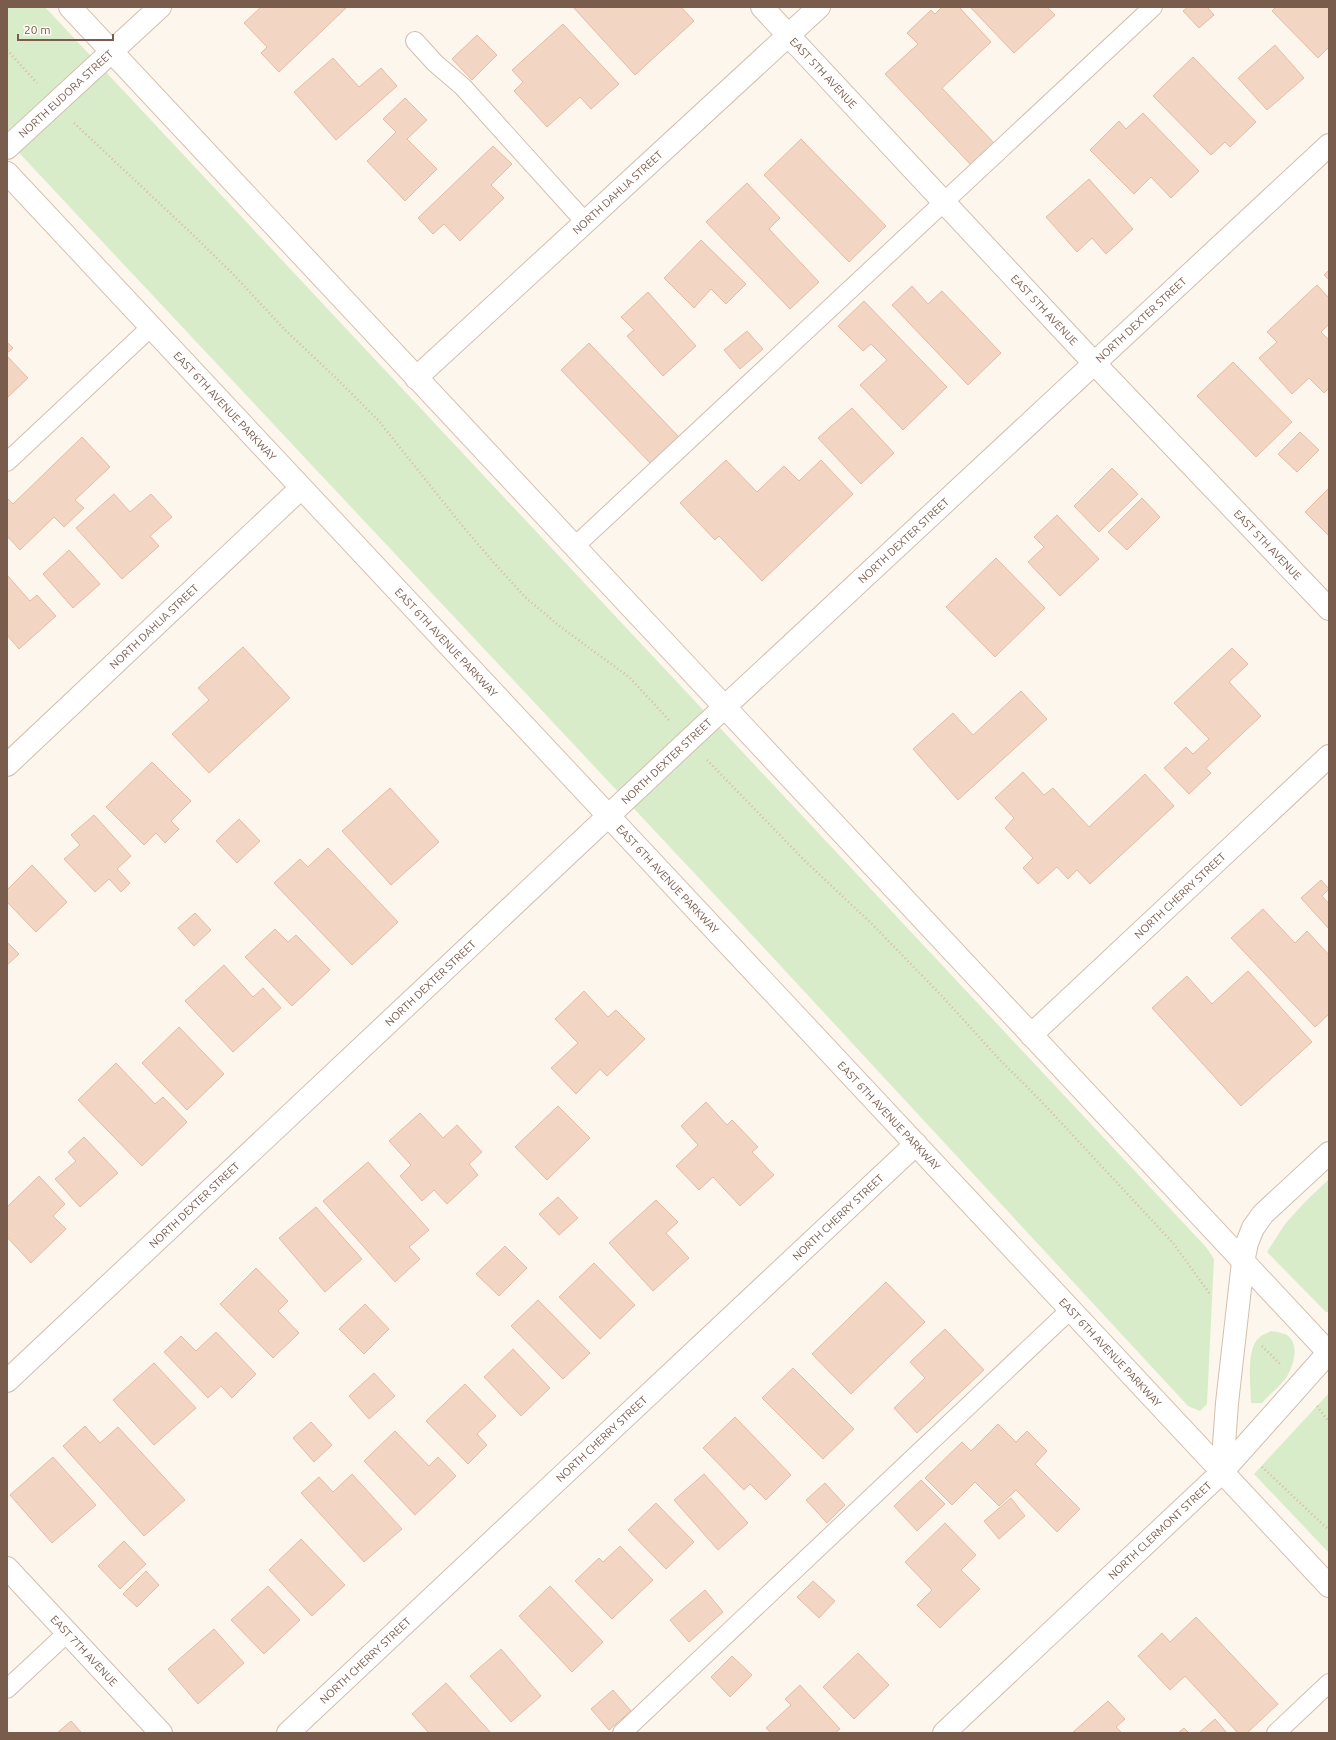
<svg xmlns="http://www.w3.org/2000/svg" width="1336" height="1740" viewBox="0 0 1336 1740" font-family="Ubuntu,sans-serif">
  <style>
    .green { fill: #d8ecc9 }
    .building { fill: #f3d5c3; stroke: #e6bba3 }
    .lines { fill: none; stroke-linecap: round; stroke-linejoin: round }
    .service-casing { stroke: #d1beb0; stroke-width: 20 }
    .minor-casing { stroke: #d1beb0; stroke-width: 24 }
    .tertiary-casing { stroke: #d1beb0; stroke-width: 24 }
    .secondary-casing { stroke: #d6c0b0; stroke-width: 24 }
    .path { stroke: #d9b8a5; stroke-width: 2.5; stroke-dasharray: 1 3; stroke-linecap: butt }
    .service { stroke: #fff; stroke-width: 18 }
    .minor { stroke: #fff; stroke-width: 22 }
    .tertiary { stroke: #fff; stroke-width: 22 }
    .secondary { stroke: #fff; stroke-width: 22 }
    .labels { text-anchor: middle; stroke-width: 3; stroke-linejoin: round; paint-order: stroke }
    .street-label { font-size: 11px; fill: #7a5c4d; stroke: #fffaf3 }
  </style>
  <rect width="100%" height="100%" fill="#fdf6ec"/>
  <g class="green">
    <polygon points="7,7 45,7 1206,1247 1214,1259 1207,1404 1200,1411 1188,1406 728,909 7,140"/>
    <polygon points="1329,1179 1329,1312 1326,1312 1267,1252 1285,1224 1305,1202"/>
    <path d="M1271 1331C1278 1332 1287 1333 1291 1339 1299 1350 1292 1369 1286 1378 1279 1387 1269 1395 1262 1403H1251C1251 1386 1245 1348 1260 1337 1263 1334 1268 1333 1271 1331Z"/>
    <polygon points="1329,1393 1329,1553 1254,1474"/>
  </g>
  <g class="building">
    <polygon points="261,7 347,7 279,72 261,53 267,47 244,23"/>
    <polygon points="573,7 681,7 694,21 635,75"/>
    <polygon points="942,7 959,7 991,42 942,88 994,143 971,165 885,74 918,44 907,33 931,10 935,14"/>
    <polygon points="970,7 1047,7 1055,15 1014,53"/>
    <polygon points="1188,7 1207,7 1214,15 1199,28 1183,11"/>
    <polygon points="1276,7 1329,7 1329,47 1318,58 1272,11"/>
    <polygon points="563,24 619,84 591,109 580,97 547,127 514,91 523,82 512,70"/>
    <polygon points="477,35 497,55 472,80 452,59"/>
    <polygon points="1275,45 1304,78 1267,110 1238,78"/>
    <polygon points="1193,57 1256,122 1230,147 1225,142 1211,155 1153,96"/>
    <polygon points="333,58 359,87 381,68 397,86 336,140 294,92"/>
    <polygon points="405,98 427,120 407,139 437,169 405,201 367,161 396,132 383,119"/>
    <polygon points="1143,113 1199,171 1171,198 1151,177 1134,194 1090,150 1119,121 1126,129"/>
    <polygon points="801,139 886,226 849,262 764,175"/>
    <polygon points="493,146 512,164 491,185 504,198 460,241 444,224 433,234 418,218"/>
    <polygon points="1089,179 1133,229 1106,254 1092,238 1077,252 1046,217"/>
    <polygon points="747,183 780,218 769,229 819,282 790,309 706,222"/>
    <polygon points="701,240 746,284 726,304 711,289 694,308 664,278"/>
    <polygon points="1329,270 1329,280 1324,275"/>
    <polygon points="1317,285 1329,298 1329,324 1321,332 1329,340 1329,388 1324,393 1309,378 1292,394 1259,358 1277,342 1267,332"/>
    <polygon points="912,286 928,304 942,291 1001,353 968,385 892,305"/>
    <polygon points="648,292 696,346 663,376 627,336 634,330 621,317"/>
    <polygon points="864,301 947,387 903,430 860,385 887,360 871,344 863,351 838,326"/>
    <polygon points="747,331 763,349 740,369 724,350"/>
    <polygon points="7,342 13,348 7,353"/>
    <polygon points="589,343 679,437 651,464 561,370"/>
    <polygon points="7,356 28,378 7,398"/>
    <polygon points="1233,362 1292,422 1256,457 1197,396"/>
    <polygon points="852,408 894,453 861,484 818,438"/>
    <polygon points="1300,432 1319,450 1297,472 1278,454"/>
    <polygon points="82,437 110,467 75,500 84,508 64,527 54,517 20,550 7,536 7,498 13,504"/>
    <polygon points="726,460 757,492 784,466 799,481 821,460 853,494 762,581 719,536 715,540 680,503"/>
    <polygon points="1112,468 1138,494 1099,532 1074,506"/>
    <polygon points="1329,488 1329,536 1305,512"/>
    <polygon points="114,494 130,512 151,494 172,517 150,536 159,546 122,579 76,528"/>
    <polygon points="1142,498 1160,517 1127,550 1108,532"/>
    <polygon points="1057,515 1099,559 1060,596 1028,562 1044,547 1034,537"/>
    <polygon points="69,550 100,584 73,608 43,574"/>
    <polygon points="996,558 1045,608 995,657 946,607"/>
    <polygon points="7,575 30,601 37,595 56,616 19,649 7,635"/>
    <polygon points="243,647 290,698 209,773 172,734 209,700 198,688"/>
    <polygon points="1232,648 1248,664 1229,682 1261,716 1206,768 1211,773 1189,794 1164,768 1186,747 1193,754 1209,739 1174,703"/>
    <polygon points="1021,691 1047,719 958,800 913,749 953,713 973,735"/>
    <polygon points="152,762 191,801 171,821 179,829 165,843 156,833 144,845 106,807"/>
    <polygon points="1023,772 1044,795 1053,788 1089,827 1145,774 1174,806 1090,884 1077,870 1068,879 1057,867 1038,884 1023,868 1033,858 1005,828 1014,818 995,798"/>
    <polygon points="390,788 439,842 391,885 342,831"/>
    <polygon points="94,815 131,856 117,869 130,883 121,892 109,879 95,892 64,859 80,845 71,835"/>
    <polygon points="239,819 260,841 237,863 216,841"/>
    <polygon points="328,848 398,922 352,965 274,883 300,859 308,867"/>
    <polygon points="32,865 67,902 36,932 7,902 7,890"/>
    <polygon points="1321,880 1329,889 1322,896 1329,904 1329,929 1301,898"/>
    <polygon points="1263,909 1295,943 1307,931 1329,955 1329,1014 1315,1027 1231,938"/>
    <polygon points="195,913 211,930 194,946 178,928"/>
    <polygon points="275,929 288,942 296,935 330,970 292,1006 245,957"/>
    <polygon points="7,942 19,954 7,965"/>
    <polygon points="224,965 253,997 263,988 281,1008 233,1052 185,1001"/>
    <polygon points="1248,971 1312,1042 1241,1106 1152,1008 1187,976 1212,1004"/>
    <polygon points="584,991 608,1017 616,1010 645,1039 607,1076 600,1069 576,1094 551,1068 578,1043 555,1019"/>
    <polygon points="179,1027 224,1074 187,1110 142,1063"/>
    <polygon points="116,1063 155,1104 163,1097 187,1122 142,1166 78,1100"/>
    <polygon points="706,1102 727,1125 732,1120 758,1147 752,1152 774,1175 740,1206 713,1177 699,1190 676,1166 698,1145 681,1126"/>
    <polygon points="558,1106 590,1138 547,1180 515,1147"/>
    <polygon points="420,1113 443,1138 457,1125 482,1152 469,1164 478,1175 447,1204 434,1190 422,1201 400,1176 411,1165 389,1141"/>
    <polygon points="84,1137 118,1173 80,1207 55,1179 76,1161 68,1152"/>
    <polygon points="368,1162 429,1230 409,1247 420,1259 395,1282 323,1201"/>
    <polygon points="39,1176 65,1204 53,1216 66,1229 31,1263 7,1237 7,1207"/>
    <polygon points="558,1197 578,1218 559,1235 539,1214"/>
    <polygon points="656,1200 678,1222 666,1233 689,1258 653,1291 609,1243"/>
    <polygon points="316,1207 362,1259 325,1292 279,1238"/>
    <polygon points="505,1246 527,1268 499,1296 476,1274"/>
    <polygon points="594,1263 635,1305 600,1339 559,1297"/>
    <polygon points="256,1268 288,1301 278,1311 299,1333 273,1358 220,1304"/>
    <polygon points="886,1282 925,1322 851,1394 812,1354"/>
    <polygon points="538,1300 590,1353 563,1379 511,1326"/>
    <polygon points="365,1304 389,1329 364,1354 339,1329"/>
    <polygon points="945,1329 984,1370 917,1433 894,1408 925,1378 910,1362"/>
    <polygon points="216,1332 256,1374 232,1398 221,1386 208,1398 164,1352 181,1336 196,1351"/>
    <polygon points="513,1349 550,1388 521,1416 484,1377"/>
    <polygon points="154,1363 196,1408 154,1445 113,1400"/>
    <polygon points="793,1368 854,1429 823,1459 762,1398"/>
    <polygon points="374,1373 395,1396 369,1419 349,1396"/>
    <polygon points="465,1384 496,1416 477,1434 487,1445 468,1464 426,1421"/>
    <polygon points="735,1417 791,1475 766,1500 750,1484 744,1490 703,1448"/>
    <polygon points="311,1422 332,1445 314,1462 293,1438"/>
    <polygon points="998,1424 1016,1442 1027,1431 1047,1451 1035,1464 1080,1509 1057,1532 1016,1490 999,1506 975,1482 952,1505 925,1478 962,1442 971,1451"/>
    <polygon points="85,1426 100,1443 118,1427 185,1500 144,1536 63,1446"/>
    <polygon points="395,1431 429,1466 438,1457 456,1476 415,1515 364,1461"/>
    <polygon points="53,1457 96,1505 52,1543 10,1495"/>
    <polygon points="352,1474 402,1529 364,1562 301,1493 319,1477 333,1492"/>
    <polygon points="704,1474 748,1523 718,1550 674,1500"/>
    <polygon points="921,1480 945,1504 917,1531 894,1506"/>
    <polygon points="825,1483 845,1505 827,1523 806,1500"/>
    <polygon points="1011,1498 1025,1516 999,1539 984,1521"/>
    <polygon points="656,1503 694,1542 666,1569 628,1530"/>
    <polygon points="945,1523 976,1555 961,1570 980,1589 940,1628 917,1605 932,1590 905,1562"/>
    <polygon points="301,1539 345,1585 312,1616 269,1570"/>
    <polygon points="124,1541 146,1564 120,1589 98,1566"/>
    <polygon points="620,1546 653,1580 612,1619 575,1581 599,1558 603,1562"/>
    <polygon points="146,1571 159,1585 137,1607 123,1594"/>
    <polygon points="813,1581 835,1601 819,1618 797,1597"/>
    <polygon points="268,1586 300,1620 264,1654 231,1620"/>
    <polygon points="550,1586 603,1642 572,1672 519,1616"/>
    <polygon points="705,1590 723,1612 689,1642 670,1620"/>
    <polygon points="1196,1617 1278,1704 1247,1733 1238,1733 1185,1676 1170,1690 1138,1656 1162,1633 1170,1642"/>
    <polygon points="214,1629 244,1663 198,1704 168,1669"/>
    <polygon points="501,1649 541,1696 511,1722 470,1676"/>
    <polygon points="858,1653 889,1685 854,1719 823,1687"/>
    <polygon points="732,1656 752,1675 730,1697 711,1677"/>
    <polygon points="446,1683 491,1733 429,1733 412,1714"/>
    <polygon points="800,1685 840,1729 835,1733 771,1733 766,1728 791,1705 785,1699"/>
    <polygon points="613,1690 631,1711 609,1730 591,1709"/>
    <polygon points="1108,1701 1125,1719 1116,1727 1122,1733 1072,1733"/>
    <polygon points="1215,1719 1227,1733 1199,1733"/>
    <polygon points="71,1721 82,1733 57,1733"/>
    <polygon points="1184,1728 1189,1733 1178,1733"/>
  </g>
  <g class="lines">
    <g class="service-casing">
      <g id="service">
        <polyline points="415,41 435,63 463,87 585,222"/>
        <polyline points="7,462 151,327"/>
        <polyline points="574,547 1153,7"/>
        <polyline points="7,1689 67,1633"/>
        <polyline points="622,1733 1070,1310"/>
        <polyline points="1276,1733 1329,1683"/>
      </g>
    </g>
    <g class="minor-casing">
      <g id="minor">
        <path id="s1" d="M762 7 1094 363 1329 609"/>
        <path id="s2" d="M7 148 160 7"/>
        <path id="s3" d="M416 378 819 7"/>
        <path id="s4" d="M7 765 301 488"/>
        <path id="s5" d="M1031 1035 1329 756"/>
        <polyline points="1243,1262 1247,1243 1253,1228 1263,1214 1329,1153"/>
        <path id="s6" d="M7 1381 688 741 1329 145"/>
        <path id="s7" d="M7 1568 161 1733"/>
        <path id="s8" d="M288 1733 916 1144"/>
      </g>
    </g>
    <g class="tertiary-casing">
      <g id="tertiary">
        <polyline points="1222,1472 1227,1403 1243,1262"/>
        <path id="s9" d="M944 1733 1222 1472 1329 1352"/>
      </g>
    </g>
    <g class="secondary-casing">
      <g id="secondary">
        <polyline points="70,7 1329,1353"/>
        <path id="s10" d="M7 173 1329 1586"/>
      </g>
    </g>
    <g class="path">
      <polyline points="7,50 37,83"/>
      <polyline points="74,123 191,233 232,273 285,330 336,378 378,420 460,523 495,564 527,599 562,628 629,677 669,720"/>
      <polyline points="707,760 805,861 871,923 941,995 999,1059 1041,1101 1173,1243 1210,1294"/>
      <polyline points="1262,1346 1281,1365"/>
      <polyline points="1317,1406 1329,1422"/>
      <polyline points="1262,1467 1329,1530"/>
    </g>
    <use href="#service" class="service"/>
    <use href="#minor" class="minor"/>
    <use href="#tertiary" class="tertiary"/>
    <use href="#secondary" class="secondary"/>
  </g>
  <g class="labels">
    <g class="street-label">
      <text dy="4" stroke="none"><textPath href="#s1" startOffset="90">EAST 5TH AVENUE</textPath></text>
      <text dy="4" stroke="none"><textPath href="#s2" startOffset="80">NORTH EUDORA STREET</textPath></text>
      <text dy="4" stroke="none"><textPath href="#s3" startOffset="274">NORTH DAHLIA STREET</textPath></text>
      <text dy="4" stroke="none"><textPath href="#s1" startOffset="414">EAST 5TH AVENUE</textPath></text>
      <text dy="4" stroke="none"><textPath href="#s6" startOffset="1553">NORTH DEXTER STREET</textPath></text>
      <text dy="4" stroke="none"><textPath href="#s10" startOffset="319">EAST 6TH AVENUE PARKWAY</textPath></text>
      <text dy="4" stroke="none"><textPath href="#s6" startOffset="1229">NORTH DEXTER STREET</textPath></text>
      <text dy="4" stroke="none"><textPath href="#s1" startOffset="738">EAST 5TH AVENUE</textPath></text>
      <text dy="4" stroke="none"><textPath href="#s4" startOffset="202">NORTH DAHLIA STREET</textPath></text>
      <text dy="4" stroke="none"><textPath href="#s10" startOffset="643">EAST 6TH AVENUE PARKWAY</textPath></text>
      <text dy="4" stroke="none"><textPath href="#s6" startOffset="905">NORTH DEXTER STREET</textPath></text>
      <text dy="4" stroke="none"><textPath href="#s10" startOffset="967">EAST 6TH AVENUE PARKWAY</textPath></text>
      <text dy="4" stroke="none"><textPath href="#s5" startOffset="204">NORTH CHERRY STREET</textPath></text>
      <text dy="4" stroke="none"><textPath href="#s6" startOffset="581">NORTH DEXTER STREET</textPath></text>
      <text dy="4" stroke="none"><textPath href="#s10" startOffset="1291">EAST 6TH AVENUE PARKWAY</textPath></text>
      <text dy="4" stroke="none"><textPath href="#s6" startOffset="257">NORTH DEXTER STREET</textPath></text>
      <text dy="4" stroke="none"><textPath href="#s8" startOffset="754">NORTH CHERRY STREET</textPath></text>
      <text dy="4" stroke="none"><textPath href="#s10" startOffset="1615">EAST 6TH AVENUE PARKWAY</textPath></text>
      <text dy="4" stroke="none"><textPath href="#s8" startOffset="430">NORTH CHERRY STREET</textPath></text>
      <text dy="4" stroke="none"><textPath href="#s9" startOffset="296">NORTH CLERMONT STREET</textPath></text>
      <text dy="4" stroke="none"><textPath href="#s7" startOffset="113">EAST 7TH AVENUE</textPath></text>
      <text dy="4" stroke="none"><textPath href="#s8" startOffset="106">NORTH CHERRY STREET</textPath></text>
    </g>
  </g>
  <rect width="1336" height="1740" fill="none" stroke="#7a5c4d" stroke-width="16"/>
  <path d="M18 34v6h95v-6" fill="none" stroke="#7a5c4d" stroke-width="2"/>
  <text x="24" y="34" font-size="12" fill="#7a5c4d" stroke="#fffaf3" stroke-width="3" paint-order="stroke">20 m</text>
</svg>
